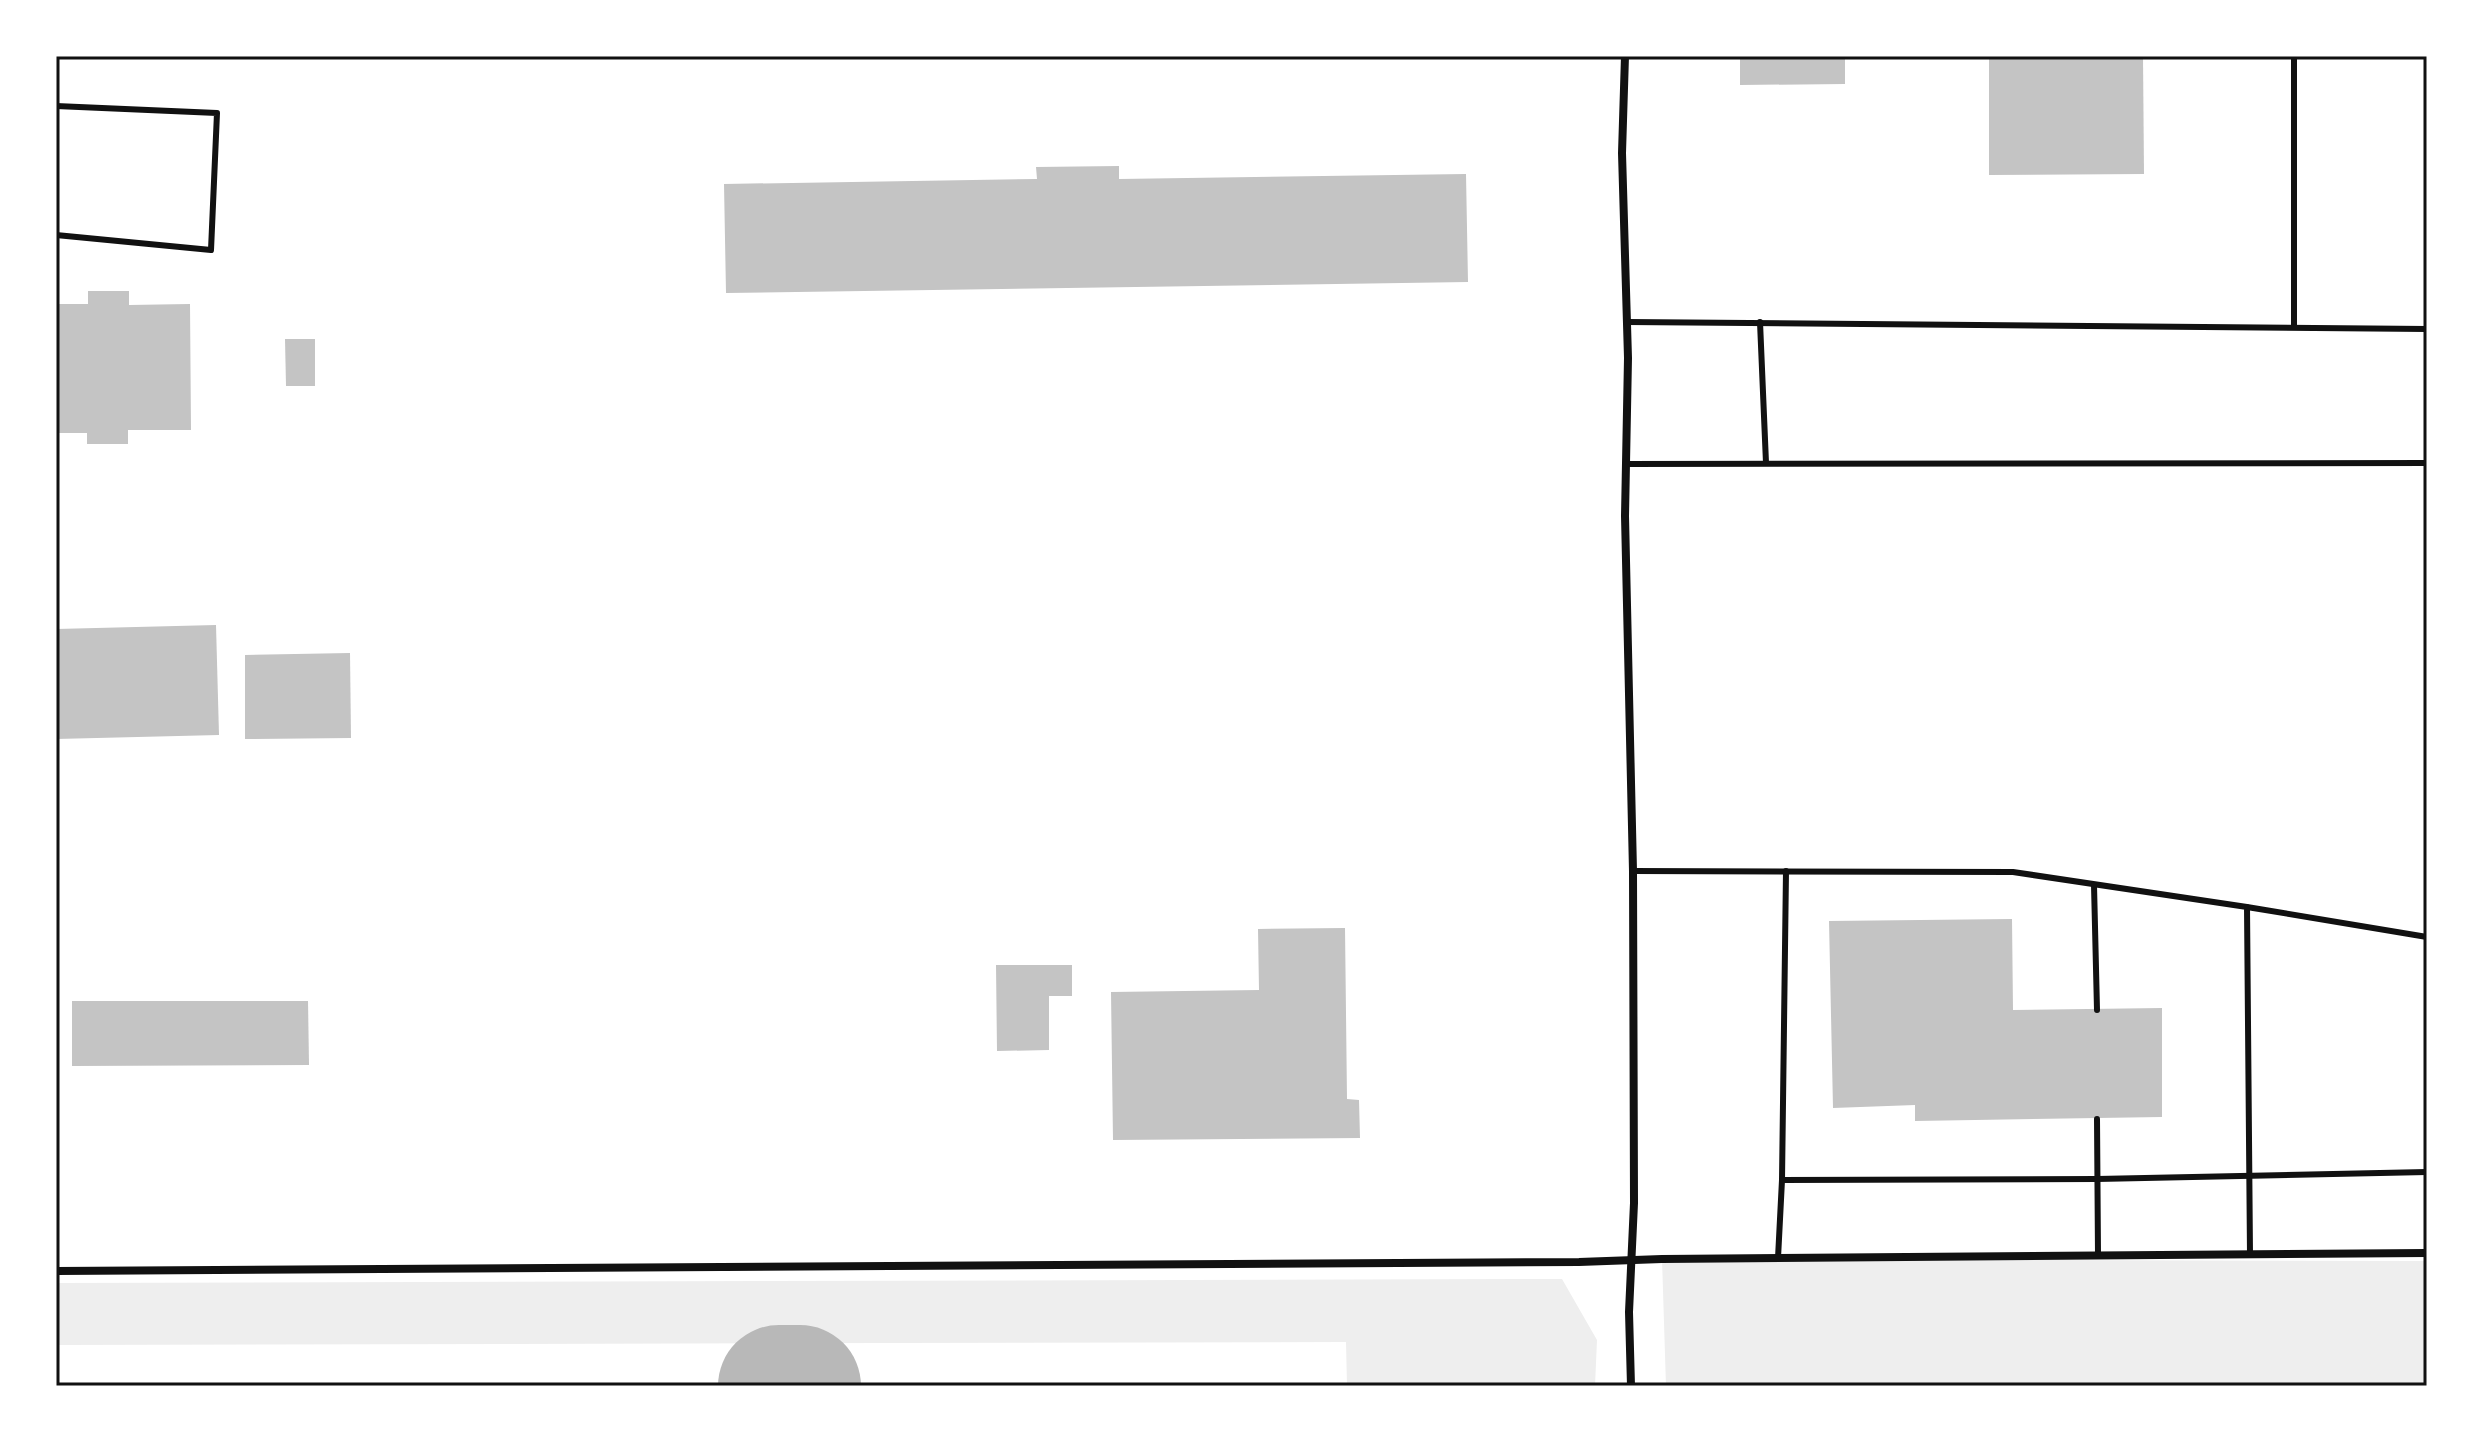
<svg xmlns="http://www.w3.org/2000/svg" width="2483" height="1442" viewBox="0 0 2483 1442" font-family="Arial,sans-serif">
  <style>
    .green { fill: #eee }
    .lines { fill: none; stroke-linecap: round; stroke-linejoin: round }
    .taxiway { stroke: #b8b8b8; stroke-width: 122 }
    .building { fill: #c4c4c4 }
    .service { stroke: #111; stroke-width: 6 }
    .minor { stroke: #111; stroke-width: 8 }
    .neatline { fill: none; stroke: #111; stroke-width: 3 }
  </style>
  <rect width="100%" height="100%" fill="#fff"/>
  <g class="green">
    <polygon points="1662,1259 2427,1261 2427,1386 1666,1386"/>
    <polygon points="1562,1279 1597,1340 1595,1386 1347,1386 1346,1342 56,1345 56,1283"/>
  </g>
  <g class="lines">
    <polyline class="taxiway" points="779,1386 800,1386"/>
  </g>
  <g class="building">
    <polygon points="1740,56 1845,56 1845,84 1740,85"/>
    <polygon points="1989,56 2143,56 2144,174 1989,175"/>
    <polygon points="1119,166 1119,179 1466,174 1468,282 726,293 724,184 1037,179 1036,167"/>
    <polygon points="88,291 129,291 129,305 190,304 191,430 128,430 128,444 87,444 87,433 56,433 56,304 88,304"/>
    <polygon points="285,339 315,339 315,386 286,386"/>
    <polygon points="216,625 219,735 56,739 56,629"/>
    <polygon points="350,653 351,738 245,739 245,655"/>
    <polygon points="2012,919 2013,1010 2162,1008 2162,1117 1915,1121 1915,1105 1833,1108 1829,921"/>
    <polygon points="1345,928 1347,1099 1359,1100 1360,1138 1113,1140 1111,992 1259,990 1258,929"/>
    <polygon points="996,965 1072,965 1072,996 1049,996 1049,1050 997,1051"/>
    <polygon points="72,1001 308,1001 309,1065 72,1066"/>
  </g>
  <g class="lines">
    <g class="service">
      <polyline points="2294,56 2294,327"/>
      <polyline points="56,106 217,113 211,250 56,235"/>
      <polyline points="1627,322 2427,329"/>
      <polyline points="1760,322 1766,463"/>
      <polyline points="1626,464 2427,463"/>
      <polyline points="1633,871 2013,872 2247,907 2250,1255"/>
      <polyline points="2094,885 2097,1010"/>
      <polyline points="2247,907 2427,937"/>
      <polyline points="2097,1119 2098,1255"/>
      <polyline points="1782,1180 2097,1179 2427,1172"/>
      <polyline points="1778,1258 1782,1180 1786,871"/>
    </g>
    <g class="minor">
      <polyline points="1625,56 1622,153 1628,358 1625,516 1633,871 1634,1203 1629,1312 1631,1386"/>
      <polyline points="56,1271 1579,1262 1662,1259 2427,1253"/>
    </g>
  </g>
  <rect width="2483" height="1442" fill="none" stroke="#ffffff" stroke-width="116"/>
  <rect x="58" y="58" width="2367" height="1326" class="neatline"/>
</svg>
